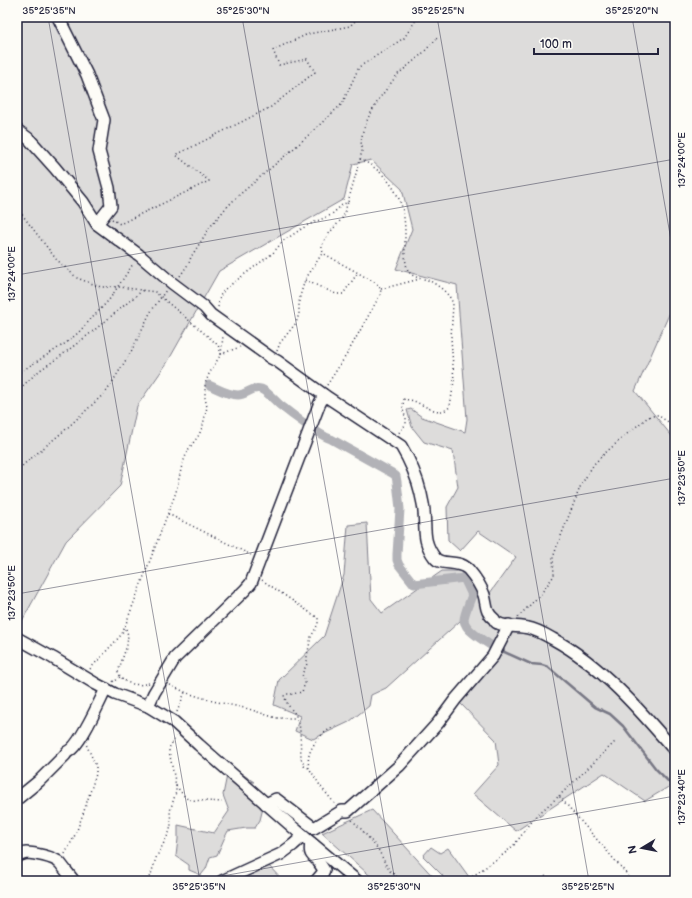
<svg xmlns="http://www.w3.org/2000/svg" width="692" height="898" viewBox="0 0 692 898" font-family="'Balsamiq Sans',sans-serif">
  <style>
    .green { fill: #dddcdb; stroke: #807f8b }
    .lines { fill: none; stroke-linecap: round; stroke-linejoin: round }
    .stream { stroke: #787885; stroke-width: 2.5 }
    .canal { stroke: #b2b2b7; stroke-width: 9 }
    .minor-casing { stroke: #22223b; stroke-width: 14 }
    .path { stroke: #22223b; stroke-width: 1.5; stroke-dasharray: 1 3; stroke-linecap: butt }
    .minor { stroke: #fdfcf7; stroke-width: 11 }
    .ticks { fill: none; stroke: #22223b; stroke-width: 1; stroke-opacity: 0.45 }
    .neatline { fill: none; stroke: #22223b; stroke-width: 1.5 }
    .ticks-label { font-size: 10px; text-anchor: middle; fill: #22223b }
  </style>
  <rect width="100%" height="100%" fill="#fdfcf7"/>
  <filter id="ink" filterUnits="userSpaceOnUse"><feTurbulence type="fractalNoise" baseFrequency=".025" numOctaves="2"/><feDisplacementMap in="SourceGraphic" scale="8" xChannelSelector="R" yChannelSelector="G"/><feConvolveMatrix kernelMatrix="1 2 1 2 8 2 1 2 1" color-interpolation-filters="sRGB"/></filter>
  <g filter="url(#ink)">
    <g class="green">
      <polygon points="17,17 675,17 675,301 635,391 675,440 675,783 645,801 604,773 516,831 473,794 499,765 496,740 459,702 505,650 460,621 386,688 371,695 369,706 349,722 313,739 295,731 300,716 274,705 279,680 324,636 344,575 348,525 367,523 371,599 382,613 442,571 460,571 472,587 482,604 516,557 478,531 460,551 448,540 447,507 458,487 453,451 424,442 412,427 407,410 411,409 422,417 465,432 467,419 460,327 457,285 396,269 412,229 402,189 371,160 353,164 344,199 219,271 167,363 137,406 120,486 66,541 17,630"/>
      <polygon points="229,765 254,782 244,781 263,808 260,820 255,828 246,828 228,831 224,839 217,855 210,857 206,869 201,875 189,870 189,865 176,856 178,839 178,825 214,833 229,811 223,795"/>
      <polygon points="372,810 437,881 376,881 322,833"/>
      <polygon points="431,847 440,853 448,848 472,881 441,881 443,876 423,856"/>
      <polygon points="268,865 283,881 232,881"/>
    </g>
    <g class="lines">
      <polyline class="stream" points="500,650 531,664 542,665 548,667 595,707 610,714 623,726 656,769 675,788"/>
      <path class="canal" d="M209 385C218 389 228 395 238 395 247 395 252 386 261 389 268 392 274 400 280 405 290 413 320 436 331 439L392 473 396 476 397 482 400 509 397 554V560L399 565 414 584 464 578 472 595C470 601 464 614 464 620 465 631 486 642 495 648"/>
      <g class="minor-casing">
        <g id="minor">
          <polyline points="58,17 87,75 104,120 99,151 109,188 111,206 97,224"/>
          <path d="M17 130 29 139 55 168 83 202 97 224 139 255 172 283 204 307 211 315 271 358 277 361 324 395 401 446C410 461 417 477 421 494 422 500 424 506 424 512 426 530 422 541 435 558 441 566 457 559 468 569 474 576 481 586 484 595 487 605 485 612 494 619 495 621 496 623 498 623 504 627 520 626 528 628 535 629 546 635 553 639 601 665 640 710 675 751"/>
          <polyline points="17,638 53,658 96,684 115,694 148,706 174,722 199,745 303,836 357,881"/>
          <polyline points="148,706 154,693 175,658 245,590 251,583 319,405 324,395"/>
          <path d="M17 799 39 781 65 755 67 752C80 747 99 702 106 689"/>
          <polyline points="266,804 276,799 314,828 342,811 348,811 399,766 438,723 455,700 493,656 509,625"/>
          <path d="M311 843C309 853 311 855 318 861 320 864 322 867 324 870L322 874 316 881"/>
          <path d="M17 856C20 855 23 854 26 853 34 853 54 857 60 863 64 868 70 876 74 881"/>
          <polyline points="222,881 281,854 293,845 303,836"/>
        </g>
      </g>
      <g class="path">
        <path d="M360 159C379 168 394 184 401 204 404 213 405 224 405 234 405 245 404 257 407 268 411 279 421 277 430 281 439 286 450 294 453 304L451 338 454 381 450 406C442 418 423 405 414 401 411 400 407 400 404 399L403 405V410L406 419V424L398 434"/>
        <polyline points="17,208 56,259 77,278 101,287 120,287 155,292 191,322 218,345 221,354 240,347"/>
        <polyline points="17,216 22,214"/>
        <polyline points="112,219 120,224 209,181 176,155 271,107 315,72 307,59 279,65 273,50 308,34 350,26 359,17"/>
        <polyline points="180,276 189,263 191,257 210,227 225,209 238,196 300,143 342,104 359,67 404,38 418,17"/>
        <polyline points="305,280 336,294 343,294 357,274"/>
        <polyline points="381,289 420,279"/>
        <polyline points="218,307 220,296 225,289 273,253 283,241 306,226 331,215 342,205 348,202 360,159 362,151 361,141 363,131 368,118 379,99 397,75 422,54 437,38"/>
        <polyline points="277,351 280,343 296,323 299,314 299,303 300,296 305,280 323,252"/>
        <polyline points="17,375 20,372 66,343 78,333 109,300 133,264"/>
        <path d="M327 385 347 354 380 295 381 289 376 283 328 256C326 255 324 254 323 252 317 242 338 225 343 217 345 213 346 207 348 202"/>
        <polyline points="17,391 40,370 58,358 92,332 143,290"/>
        <polyline points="17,472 23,465 65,430 107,391 132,350 150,313 166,290"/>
        <polyline points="168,514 251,555"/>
        <polyline points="262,580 318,618 318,624 311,637 307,656 307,664 302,674 305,683 302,692 292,694 287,694 284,696 288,705 296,715 296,719"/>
        <polyline points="518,617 540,595 553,577 554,574 553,558 557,546 581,485 594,464 604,454 627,434 648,417 657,415 675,426"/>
        <path d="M126 629 128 635 127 645 118 672C123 684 137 687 149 683"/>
        <polyline points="90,669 122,634 176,492 182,465 188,450 199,435 203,425 207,407 205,398 205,384 209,374 221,354 223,336"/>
        <polyline points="113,681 114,682 120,677"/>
        <polyline points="170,685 187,693 213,701 249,709 276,718 294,718 299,723 300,730 301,758 304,766 309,768 321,787 336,805"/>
        <polyline points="177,712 185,692"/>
        <polyline points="17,719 19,721"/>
        <path d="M309 768C308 763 308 757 310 752 314 741 326 729 337 726"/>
        <polyline points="176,786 185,797 189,800 222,802"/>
        <polyline points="559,796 615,742"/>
        <polyline points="352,820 361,829 378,849 386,865 390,871 402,881"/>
        <polyline points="65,854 76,833 84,811 96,774 96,766 86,744"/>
        <polyline points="545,876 550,881"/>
        <polyline points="149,881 156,858 169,833 171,826 170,811 176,792 176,786 169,751 170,746 176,737"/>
        <polyline points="466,881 504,854 514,845 537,815 559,796 633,881"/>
      </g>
      <use href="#minor" class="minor"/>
    </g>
  </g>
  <path class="ticks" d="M48 17 200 881M242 17 395 881M437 17 589 881M632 17 675 263M17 275 675 159M17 594 675 478M194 881 675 796"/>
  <rect width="692" height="898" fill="none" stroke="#fdfcf7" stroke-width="44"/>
  <g transform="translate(642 848) rotate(260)" stroke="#fdfcf7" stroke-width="3" paint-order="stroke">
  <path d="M0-3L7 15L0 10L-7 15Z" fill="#22223b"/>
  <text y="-6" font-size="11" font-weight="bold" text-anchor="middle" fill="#22223b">N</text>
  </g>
  <path d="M534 48v6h124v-6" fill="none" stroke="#22223b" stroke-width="2"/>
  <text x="540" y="48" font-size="12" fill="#22223b" stroke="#fdfcf7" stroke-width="3" paint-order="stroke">100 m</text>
  <rect x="22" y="22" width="648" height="854" class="neatline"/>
  <g class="ticks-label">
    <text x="49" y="14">35°25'35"N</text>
    <text x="243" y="14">35°25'30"N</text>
    <text x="438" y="14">35°25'25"N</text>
    <text x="632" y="14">35°25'20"N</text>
    <text transform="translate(681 160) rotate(-90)" y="4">137°24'00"E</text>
    <text transform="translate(11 274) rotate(-90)" y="4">137°24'00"E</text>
    <text transform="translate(681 478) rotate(-90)" y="4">137°23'50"E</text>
    <text transform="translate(11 593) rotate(-90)" y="4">137°23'50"E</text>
    <text transform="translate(681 797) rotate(-90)" y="4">137°23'40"E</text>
    <text x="199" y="890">35°25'35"N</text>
    <text x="394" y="890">35°25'30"N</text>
    <text x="588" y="890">35°25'25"N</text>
  </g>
</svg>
